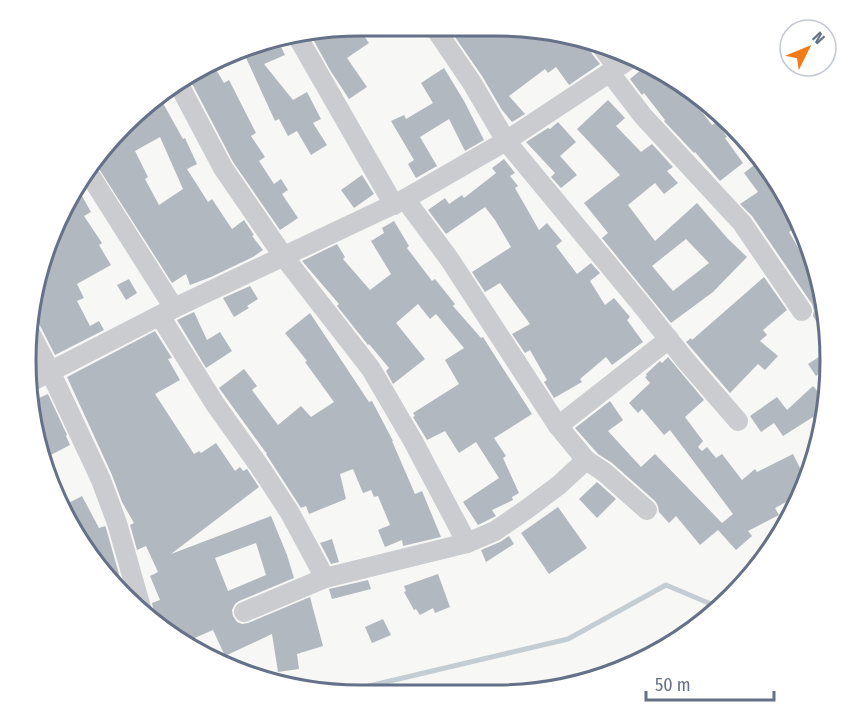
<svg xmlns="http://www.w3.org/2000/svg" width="856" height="721" viewBox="0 0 856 721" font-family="'Fira Sans Condensed',sans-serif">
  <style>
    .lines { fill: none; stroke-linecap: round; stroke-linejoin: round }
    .stream { stroke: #c5cdd4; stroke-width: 5 }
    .building { fill: #b2b8bf; fill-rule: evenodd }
    .street { stroke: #caccd0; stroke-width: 20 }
    .rim { fill: none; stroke: #647188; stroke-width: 3 }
  </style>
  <rect width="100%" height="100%" fill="#f7f8f5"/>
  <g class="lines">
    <polyline class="stream" points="335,694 568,639 666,585 718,607"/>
  </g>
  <g class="building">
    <polygon points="357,26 369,43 347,58 367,87 349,99 330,70 309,32"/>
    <polygon points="448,27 487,28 491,34 503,28 539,28 591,44 590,49 592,54 600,64 569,85 556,67 548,73 545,69 509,96 525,114 512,122 502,110 482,76"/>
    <polygon points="276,37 285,55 264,64 293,100 307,92 321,119 313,123 327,145 311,155 297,131 288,136 279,119 275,121 242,49"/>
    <polygon points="211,61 224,83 229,80 256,133 251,136 265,157 259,161 274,184 281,179 288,190 282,194 298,218 280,230 233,162 188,76"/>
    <polygon points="648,64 666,76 677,91 682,87 685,90 712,125 717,122 727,137 725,138 743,163 720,181 695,152 694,153 664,121 665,120 644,93 642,95 630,79"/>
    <polygon points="444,68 464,101 484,140 465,151 449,119 420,137 437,166 416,178 408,164 414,160 391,121 404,115 406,119 433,103 421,83"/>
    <path d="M159 96 183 139 185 138 197 164 187 169 208 202 212 199 232 229 244 220 254 235 252 236 263 250 253 257 211 277 190 285 186 274 172 283 94 161 140 108ZM160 137 183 189 159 205 145 179 148 177 135 151Z"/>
    <path d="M608 100 625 118 616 126 641 152 652 144 673 167 667 171 678 183 664 194 655 183 628 205 655 241 697 203 728 239 747 257 713 292 671 323 602 238 608 233 584 203 620 175 577 129ZM686 239 709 263 673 291 652 266Z"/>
    <polygon points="558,122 576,142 560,156 577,175 561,188 551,177 555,173 526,142 548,128 550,129"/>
    <polygon points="504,159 515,173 510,176 518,186 515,188 539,230 547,223 562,241 556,246 577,274 591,263 600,273 590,281 605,305 614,298 630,317 627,320 643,342 612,365 606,357 580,379 582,382 554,398 544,382 547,380 530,350 525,353 512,334 530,324 500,283 485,292 472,272 511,247 495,220 485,207 446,234 428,210 445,198 449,204 462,195 464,198 496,173 492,168"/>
    <polygon points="758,162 800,225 789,232 813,273 825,333 824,334 813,316 814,311 812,304 752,216 740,204 758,192 744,173"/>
    <polygon points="362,175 374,194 354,208 341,190"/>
    <polygon points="82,196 91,212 84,216 102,243 99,245 111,265 77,284 84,298 77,301 90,326 99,321 104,330 55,355 31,308 51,233 66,204"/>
    <polygon points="394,221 409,246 407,248 432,281 435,279 455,304 453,306 481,338 483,337 532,414 494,438 506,456 503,458 519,493 512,497 513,500 492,510 496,516 478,525 463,502 499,478 476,442 459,453 445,431 427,440 413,417 415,416 413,413 459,384 445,360 464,348 436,314 430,319 418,304 396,323 425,359 393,384 386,371 389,368 369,344 368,345 337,306 339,304 302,261 337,244 345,257 343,259 370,290 391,274 371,241 384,233 382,228"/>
    <polygon points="764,277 787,310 763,330 767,335 760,341 778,356 765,370 758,364 730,393 686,342 691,338 692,340"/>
    <polygon points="129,279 137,293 126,300 117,285"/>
    <polygon points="250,286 258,299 247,306 249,308 234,317 223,298"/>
    <polygon points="194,312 207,340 220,332 232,351 206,368 177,320"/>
    <polygon points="310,313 369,402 372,401 393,441 392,441 415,494 422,491 441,537 403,546 402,540 385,547 378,530 390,525 378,496 374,497 371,490 363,493 353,469 340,474 346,499 309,514 306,506 301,508 266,454 267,454 219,388 244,369 257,386 252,390 278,425 301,406 311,417 334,402 305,362 307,361 285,333"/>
    <path d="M155 331 172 358 168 359 180 380 155 394 194 454 199 451 201 453 216 443 235 471 240 467 243 471 247 469 259 487 171 554 271 516 287 555 294 578 239 601 235 604 232 610 233 616 237 622 242 624 248 623 310 597 323 646 297 654 299 669 278 672 272 634 225 656 213 630 183 643 151 619 154 613 152 603 160 600 150 576 158 572 146 546 137 550 130 525 134 523 122 502 112 475 67 377ZM256 543 266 575 228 591 215 558Z"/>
    <polygon points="828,351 830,361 829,367 816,376 808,364"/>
    <polygon points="668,357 704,400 685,417 703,441 698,447 702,451 707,447 716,458 722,454 742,480 755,469 757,472 793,454 803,474 808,472 805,489 801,494 775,508 779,515 748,531 752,536 736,550 718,530 700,545 676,516 669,523 659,512 658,506 655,501 612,463 598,454 575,428 610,401 623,420 608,431 641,467 655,454 722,523 733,514 670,430 664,435 642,409 638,413 629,403 650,383 645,377 647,376 646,374 660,361 662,363"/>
    <polygon points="813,386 823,397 818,423 813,417 783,436 774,423 761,432 750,416 777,397 787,410"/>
    <polygon points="48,394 67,435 66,436 70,445 43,459 29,406 40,401 39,398"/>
    <polygon points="597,482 616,499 597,518 579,499"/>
    <polygon points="82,496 99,528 105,526 106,528 126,599 63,506"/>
    <polygon points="558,507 587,548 549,574 521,533"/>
    <polygon points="509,536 514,544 486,562 481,550 500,542"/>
    <polygon points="332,539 339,562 331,564 320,543"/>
    <polygon points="438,574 450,607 435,613 433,608 420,615 416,609 414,610 404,592 406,591 404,586"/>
    <polygon points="368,580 371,589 332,599 329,589"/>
    <polygon points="383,619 391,635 372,643 365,627"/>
  </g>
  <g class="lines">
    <g class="street">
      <polyline points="434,27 472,83 506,141 640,303 686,361 738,421"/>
      <polyline points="296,34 394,205"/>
      <polyline points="602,47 617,67"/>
      <polyline points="610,73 643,116 742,223 802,311"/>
      <polyline points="178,83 223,168 284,257 371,369 413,441 467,543"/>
      <polyline points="86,169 174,308"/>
      <polyline points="405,199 450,260 558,426 586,460 604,472 647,510"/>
      <polyline points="160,316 215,404 260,467 290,513 325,578"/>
      <polyline points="28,329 50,371 101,480 117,523 142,611"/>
      <polyline points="28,383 174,308 405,199 506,141 633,57"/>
      <polyline points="558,426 669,339"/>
      <polyline points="244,612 325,578 467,543 495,531 527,509 559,485 586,460"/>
    </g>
  </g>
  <path d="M0 0H856V721H0ZM360 36H496A324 324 0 0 1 820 360V361A324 324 0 0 1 496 685H360A324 324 0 0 1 36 361V360A324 324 0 0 1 360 36Z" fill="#fff" fill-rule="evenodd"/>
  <path class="rim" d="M360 36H496A324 324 0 0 1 820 360V361A324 324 0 0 1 496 685H360A324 324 0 0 1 36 361V360A324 324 0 0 1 360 36Z"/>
  <g transform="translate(808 48) rotate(47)"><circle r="28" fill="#ffffff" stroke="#c1c6cf" stroke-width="1.5"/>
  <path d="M0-4.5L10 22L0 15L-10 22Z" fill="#f17a1b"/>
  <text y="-9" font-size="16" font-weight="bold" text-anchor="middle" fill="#647188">N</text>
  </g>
  <path d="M646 691v9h128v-9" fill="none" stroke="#647188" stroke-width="3"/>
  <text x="655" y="691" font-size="18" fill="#647188" stroke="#ffffff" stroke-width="4.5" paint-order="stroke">50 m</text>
</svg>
